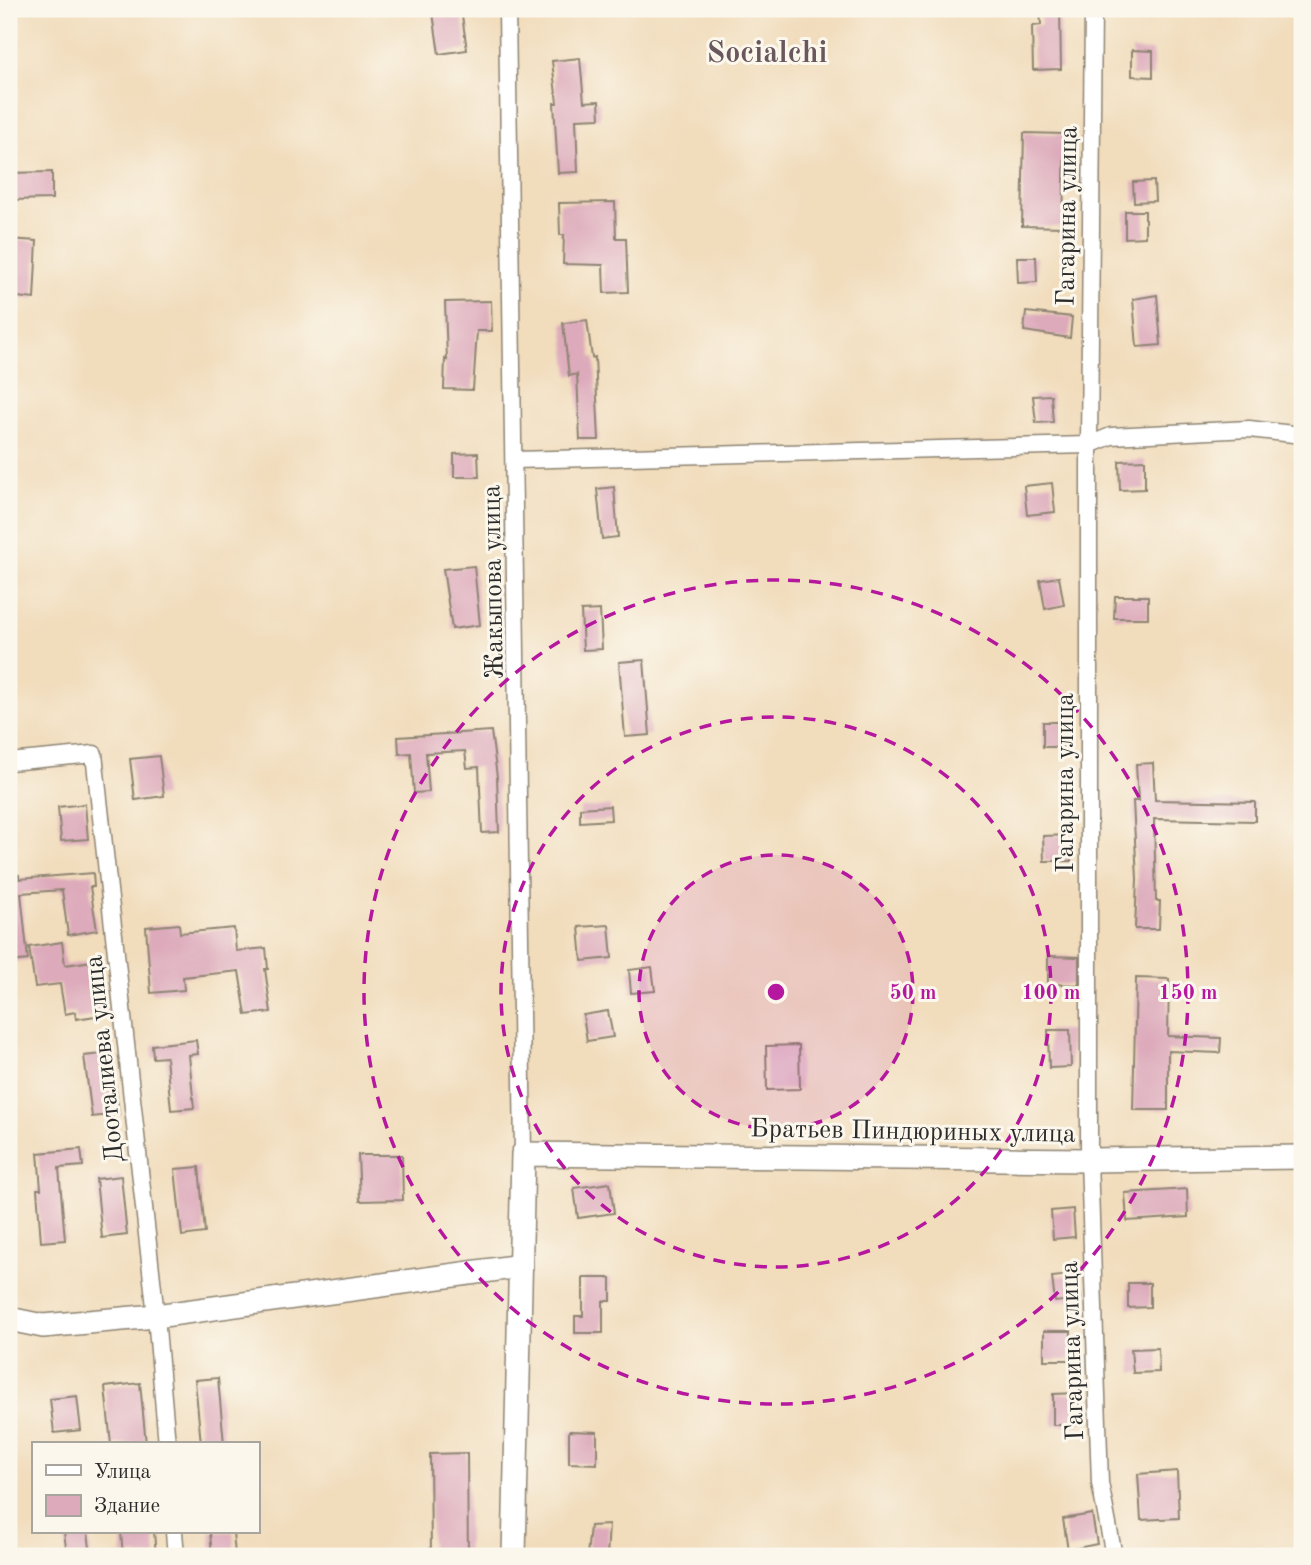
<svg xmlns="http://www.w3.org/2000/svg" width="1311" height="1565" viewBox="0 0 1311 1565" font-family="'Old Standard TT',serif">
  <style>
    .building { fill: #dab }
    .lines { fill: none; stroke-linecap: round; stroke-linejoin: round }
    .street-casing { stroke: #8e8473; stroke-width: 19 }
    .secondary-casing { stroke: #8e8473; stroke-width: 26 }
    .street { stroke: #fff; stroke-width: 16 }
    .secondary { stroke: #fff; stroke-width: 23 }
    .ring { fill: none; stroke: #b5179e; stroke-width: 3.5; stroke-dasharray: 12 9 }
    .labels { text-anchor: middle; stroke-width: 6; stroke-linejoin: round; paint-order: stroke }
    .street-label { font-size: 26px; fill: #2b2b2b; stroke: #fbf7ec }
    .quarter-label { font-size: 30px; font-weight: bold; fill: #69575d; stroke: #fbf7ec }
    .centre { fill: #b5179e; stroke: #fbf7ec; stroke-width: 3.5 }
    .ring-label { font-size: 21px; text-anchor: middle; font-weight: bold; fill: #b5179e; stroke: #fbf7ec; stroke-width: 6; stroke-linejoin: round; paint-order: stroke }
  </style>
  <rect width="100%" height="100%" fill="#fbf7ec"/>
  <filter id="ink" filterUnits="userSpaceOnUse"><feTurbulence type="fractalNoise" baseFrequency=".0143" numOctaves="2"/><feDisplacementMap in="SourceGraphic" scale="14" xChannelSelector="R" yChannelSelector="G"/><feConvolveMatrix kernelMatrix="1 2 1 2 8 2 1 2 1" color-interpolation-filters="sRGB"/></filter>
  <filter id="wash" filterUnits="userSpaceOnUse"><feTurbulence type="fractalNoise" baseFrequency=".00686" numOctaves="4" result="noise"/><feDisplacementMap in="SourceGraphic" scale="28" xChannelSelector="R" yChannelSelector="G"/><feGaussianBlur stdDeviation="1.57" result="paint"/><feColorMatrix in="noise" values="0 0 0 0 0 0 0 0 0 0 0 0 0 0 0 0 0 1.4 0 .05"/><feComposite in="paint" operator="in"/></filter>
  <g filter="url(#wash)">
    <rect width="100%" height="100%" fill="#f1dcbb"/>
    <g id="blocks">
      <g class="building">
        <polygon points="461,9 467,50 439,54 433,13"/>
        <polygon points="1040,9 1060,9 1061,69 1033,70 1032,26 1041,25"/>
        <polygon points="1132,50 1153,51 1153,77 1132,76"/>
        <polygon points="580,58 584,102 599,101 600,118 576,119 578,172 558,173 554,103 557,103 552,61"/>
        <polygon points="1024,133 1065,134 1063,227 1022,226"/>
        <polygon points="52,172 52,199 9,200 9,173"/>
        <polygon points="1154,181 1155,201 1134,202 1133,182"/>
        <polygon points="615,202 616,238 626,238 628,292 604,293 603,265 563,264 564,235 560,235 559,203"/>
        <polygon points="1125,211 1145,211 1145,237 1125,238"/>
        <polygon points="9,239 37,241 34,299 9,296"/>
        <polygon points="1017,257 1036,257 1037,282 1018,283"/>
        <polygon points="1157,295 1161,345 1137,347 1133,299"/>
        <polygon points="491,301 492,331 477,331 473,390 444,389 445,359 447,360 445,302"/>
        <polygon points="1026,312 1072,317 1070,338 1024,331"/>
        <polygon points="587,320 592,358 595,357 599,440 580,440 577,374 569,376 563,323"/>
        <polygon points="1051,395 1053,422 1036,423 1033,396"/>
        <polygon points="478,453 479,477 454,477 454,454"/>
        <polygon points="1145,460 1145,489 1120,490 1119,461"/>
        <polygon points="1052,483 1055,512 1027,515 1024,486"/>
        <polygon points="614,487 618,537 602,539 597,489"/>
        <polygon points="474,566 480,625 452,629 443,569"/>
        <polygon points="1059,577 1064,605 1045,609 1040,580"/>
        <polygon points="1115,596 1148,596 1148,618 1114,618"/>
        <polygon points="600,610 602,649 583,650 581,611"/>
        <polygon points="644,660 650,735 625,737 619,662"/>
        <rect x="1043" y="722" width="24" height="25"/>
        <polygon points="491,731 497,777 499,832 482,833 479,767 467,768 465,751 426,753 429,792 414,793 411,753 399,754 398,737"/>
        <polygon points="159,756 164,796 135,800 130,759"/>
        <polygon points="1153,763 1155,800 1255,802 1255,821 1154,819 1156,901 1160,901 1159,929 1135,929 1137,879 1133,801 1138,801 1136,764"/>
        <polygon points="85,804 88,839 61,841 58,807"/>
        <polygon points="610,806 611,820 580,822 580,808"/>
        <polygon points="1071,835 1071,861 1044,861 1043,836"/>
        <polygon points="93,873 94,887 90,887 97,930 68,935 62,890 21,893 28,960 10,962 9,875 19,875 19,879"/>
        <polygon points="179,924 180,933 234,928 236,951 266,948 268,969 265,969 271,1012 246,1015 239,971 183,977 184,990 151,993 146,927"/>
        <polygon points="609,925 612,958 582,961 579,927"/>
        <polygon points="62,942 65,965 99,960 108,1014 76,1019 75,1012 65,1014 60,984 35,987 29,947"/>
        <polygon points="1048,956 1079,957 1079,985 1048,984"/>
        <polygon points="652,967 655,991 631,993 629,970"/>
        <polygon points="1136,978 1169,979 1168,1036 1221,1038 1220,1053 1168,1051 1168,1110 1133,1110"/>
        <polygon points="608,1011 613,1037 587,1041 583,1015"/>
        <polygon points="1048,1030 1070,1030 1071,1067 1049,1068"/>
        <polygon points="196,1040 198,1054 189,1055 194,1108 171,1110 166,1057 153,1058 152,1045"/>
        <polygon points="799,1045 800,1089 767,1090 766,1046"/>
        <polygon points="111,1053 119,1114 92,1117 84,1056"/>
        <polygon points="81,1149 83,1166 59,1168 65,1240 41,1242 37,1189 41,1189 38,1153"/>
        <polygon points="358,1155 402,1155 403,1200 360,1201"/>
        <polygon points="199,1167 205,1233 182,1236 175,1169"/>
        <polygon points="121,1176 127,1235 102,1238 96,1179"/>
        <polygon points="610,1183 614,1213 578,1218 574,1188"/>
        <polygon points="1187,1189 1188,1217 1127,1221 1125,1193"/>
        <polygon points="1073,1209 1075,1237 1053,1239 1051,1211"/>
        <polygon points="1077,1274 1081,1299 1055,1302 1052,1277"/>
        <polygon points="583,1278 611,1278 611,1301 603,1301 603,1333 575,1333 575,1316 583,1316"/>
        <polygon points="1128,1283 1150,1283 1150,1307 1128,1308"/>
        <polygon points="1044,1331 1071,1331 1070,1360 1044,1360"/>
        <polygon points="1158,1348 1159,1372 1133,1373 1131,1349"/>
        <polygon points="218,1378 224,1444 201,1444 195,1380"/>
        <polygon points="140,1383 146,1444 111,1444 105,1387"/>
        <polygon points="1078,1393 1079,1425 1053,1425 1053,1394"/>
        <polygon points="77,1396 81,1430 54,1433 50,1399"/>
        <polygon points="569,1431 597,1432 597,1464 569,1463"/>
        <polygon points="467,1453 468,1556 431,1556 430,1454"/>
        <polygon points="1177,1471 1179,1518 1141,1520 1138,1474"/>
        <polygon points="1092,1514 1097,1544 1068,1550 1063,1519"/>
        <polygon points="609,1525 607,1556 587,1556 590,1526"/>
        <polygon points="64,1532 88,1532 91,1556 67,1556"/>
        <polygon points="121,1532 154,1532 156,1556 123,1556"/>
        <polygon points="210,1532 233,1532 235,1556 212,1556"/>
      </g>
    </g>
  </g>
  <g filter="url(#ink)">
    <use href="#blocks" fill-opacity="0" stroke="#8e8473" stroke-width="2"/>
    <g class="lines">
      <g class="street-casing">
        <g id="street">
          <polyline points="507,9 523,1154"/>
          <polyline points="1093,9 1089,445 1089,1160 1100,1483 1114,1556"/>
          <polyline points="515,460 1089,445 1111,436 1249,429 1302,435"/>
          <polyline points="9,762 94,754 156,1316 167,1444"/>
          <polyline points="174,1532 176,1556"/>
        </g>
      </g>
      <g class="secondary-casing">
        <g id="secondary">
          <polyline points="9,1319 43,1326 156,1316 521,1266"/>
          <polyline points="514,1556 523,1154 1089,1160 1302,1157"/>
        </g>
      </g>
      <use href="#street" class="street"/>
      <use href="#secondary" class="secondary"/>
    </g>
  </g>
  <circle cx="776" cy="992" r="137" fill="#b5179e" fill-opacity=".12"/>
  <g class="ring">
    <circle cx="776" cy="992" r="137"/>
    <circle cx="776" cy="992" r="275"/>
    <circle cx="776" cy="992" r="412"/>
  </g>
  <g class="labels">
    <g class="street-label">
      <text transform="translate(1066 216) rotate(-89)" y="9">Гагарина улица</text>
      <text transform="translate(492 582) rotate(-91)" y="9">Жакыпова улица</text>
      <text transform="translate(1064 783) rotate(-90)" y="9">Гагарина улица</text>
      <text transform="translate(103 1059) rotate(-96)" y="9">Дооталиева улица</text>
      <text transform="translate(913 1130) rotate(1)" y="9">Братьев Пиндюриных улица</text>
      <text transform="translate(1071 1351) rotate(-92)" y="9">Гагарина улица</text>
    </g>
    <g class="quarter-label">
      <text x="767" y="62">Socialchi</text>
    </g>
  </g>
  <circle cx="776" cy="992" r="10" class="centre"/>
  <g class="ring-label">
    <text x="913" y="999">50 m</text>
    <text x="1051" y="999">100 m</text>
    <text x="1188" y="999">150 m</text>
  </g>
  <rect width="1311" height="1565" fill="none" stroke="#fbf7ec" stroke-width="35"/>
  <rect x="32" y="1442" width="228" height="91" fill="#fbf7ec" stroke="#a8a59f" stroke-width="2"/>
  <rect x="46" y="1465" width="35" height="10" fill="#ffffff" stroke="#a8a59f" stroke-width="2"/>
  <text x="94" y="1478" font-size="21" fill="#2b2b2b">Улица</text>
  <rect x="46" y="1495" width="35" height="21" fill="#ddaabb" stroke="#a8a59f" stroke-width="2"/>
  <text x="94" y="1512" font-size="21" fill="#2b2b2b">Здание</text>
</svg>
